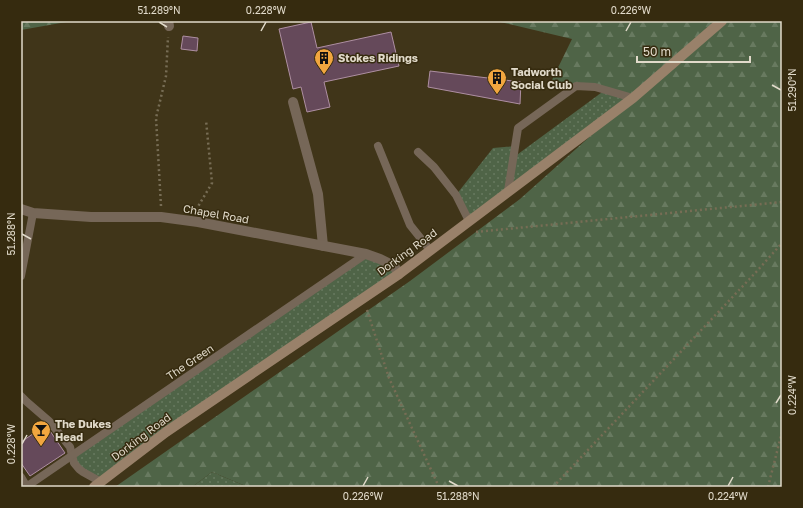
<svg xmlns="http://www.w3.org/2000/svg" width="803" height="508" viewBox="0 0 803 508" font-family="'Golos Text',sans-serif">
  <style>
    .green { fill: url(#green-dots) }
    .forest { fill: url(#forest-firs) }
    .building { fill: #65495a; stroke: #ae8fa2 }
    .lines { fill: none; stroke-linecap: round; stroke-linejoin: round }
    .path { stroke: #776d55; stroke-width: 2.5; stroke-dasharray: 2 3; stroke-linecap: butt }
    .service { stroke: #766758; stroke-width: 8 }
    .minor { stroke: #766758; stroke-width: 10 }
    .tertiary { stroke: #766758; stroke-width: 10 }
    .secondary { stroke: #99816a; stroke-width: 10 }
    .ticks { fill: none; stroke: #e1daca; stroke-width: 1.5 }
    .labels { text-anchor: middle; stroke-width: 3; stroke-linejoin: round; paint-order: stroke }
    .poi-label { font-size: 11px; font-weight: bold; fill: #e1daca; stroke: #362b0f; text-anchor: start }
    .street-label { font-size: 11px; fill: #e1daca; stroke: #362b0f }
    .neatline { fill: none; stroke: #e1daca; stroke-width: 1.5 }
    .ticks-label { font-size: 10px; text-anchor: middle; fill: #e1daca }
  </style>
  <defs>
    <pattern id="green-dots" width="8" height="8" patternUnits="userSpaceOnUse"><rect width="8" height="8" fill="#4f6447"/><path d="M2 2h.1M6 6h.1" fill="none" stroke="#687a60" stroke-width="1.8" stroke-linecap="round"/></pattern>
    <pattern id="forest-firs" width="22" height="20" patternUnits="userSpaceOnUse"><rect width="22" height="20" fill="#4f6447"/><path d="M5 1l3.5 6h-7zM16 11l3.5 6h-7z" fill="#687a60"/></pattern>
  </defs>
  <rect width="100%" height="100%" fill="#403519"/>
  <g class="green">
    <polygon points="605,90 633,98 469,221 456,195 493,148 515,146 514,157"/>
    <polygon points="366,254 399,274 101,482 83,472 73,455"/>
    <polygon points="212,472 248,487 192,487"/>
  </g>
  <g class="forest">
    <polygon points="21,21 72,21 21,30"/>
    <polygon points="496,21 782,21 782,487 248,487 212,472 192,487 115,487 410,281 520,199 633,98 576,86 551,82 572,39"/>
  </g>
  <g class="building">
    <polygon points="311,22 317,48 391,32 399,66 324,82 330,107 307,112 301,87 293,89 279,29"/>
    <polygon points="183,36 198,38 197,51 181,49"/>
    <polygon points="430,71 521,82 520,104 428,87"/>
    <polygon points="46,425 65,453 30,476 21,463 21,442"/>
  </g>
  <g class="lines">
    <g class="path">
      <polyline points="161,206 156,118 166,76 168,37"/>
      <polyline points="196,210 212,183 206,120"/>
      <polyline points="476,232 782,202"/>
      <polyline points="367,310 389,378 439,487"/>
      <polyline points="553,487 758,270 782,243"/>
      <polyline points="768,487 782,432"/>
    </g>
    <g class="service">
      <polyline points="378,146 410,225 430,250"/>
      <polyline points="418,152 434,167 456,195 469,221"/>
      <polyline points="508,191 518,128 576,86 595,87 633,98"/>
      <polyline points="21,276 33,213"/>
      <polyline points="21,396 27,402 49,421 70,447 74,463 79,469 83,472 101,482"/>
      <polyline points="21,477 27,487"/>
      <polyline points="26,487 366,254"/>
    </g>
    <g class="minor">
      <polyline points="168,21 169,26"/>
      <polyline points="293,102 318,194 323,246"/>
    </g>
    <polyline class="tertiary" points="21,209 33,213 91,217 161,217 198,222 366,254 380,259 394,266 399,274"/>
    <polyline class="secondary" points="94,487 166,432 399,274 633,98 722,21"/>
  </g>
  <path class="ticks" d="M159 22 167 27M261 31 266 22M626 31 631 22M772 85 781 90M22 234 31 239M776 403 781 395M22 444 27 435M449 481 458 486M363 486 368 477M728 486 733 477"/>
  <defs>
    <g id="building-pin" transform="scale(1)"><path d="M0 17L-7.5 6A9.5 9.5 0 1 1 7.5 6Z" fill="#f1a63f" stroke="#362b0f"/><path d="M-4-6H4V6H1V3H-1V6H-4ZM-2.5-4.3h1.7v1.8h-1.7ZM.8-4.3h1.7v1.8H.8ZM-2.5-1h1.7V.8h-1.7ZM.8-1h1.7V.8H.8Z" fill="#111"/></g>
    <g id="bar-pin" transform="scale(1)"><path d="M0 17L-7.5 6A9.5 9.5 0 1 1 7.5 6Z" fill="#f1a63f" stroke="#362b0f"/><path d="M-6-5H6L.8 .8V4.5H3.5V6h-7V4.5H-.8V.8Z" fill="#111"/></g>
  </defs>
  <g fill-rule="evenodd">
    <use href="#building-pin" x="324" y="58"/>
    <use href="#building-pin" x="497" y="78"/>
    <use href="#bar-pin" x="41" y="430"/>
  </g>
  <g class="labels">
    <g class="poi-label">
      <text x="338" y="62">Stokes Ridings</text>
      <text x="511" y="76">Tadworth<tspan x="511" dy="13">Social Club</tspan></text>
      <text x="55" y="428">The Dukes<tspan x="55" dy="13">Head</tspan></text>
    </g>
    <g class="street-label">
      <text transform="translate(216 214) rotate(10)" y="4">Chapel Road</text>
      <text transform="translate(407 252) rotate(-36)" y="4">Dorking Road</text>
      <text transform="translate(190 362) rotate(-34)" y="4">The Green</text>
      <text transform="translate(141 437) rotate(-37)" y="4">Dorking Road</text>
    </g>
  </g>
  <rect width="803" height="508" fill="none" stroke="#362b0f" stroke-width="44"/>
  <path d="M637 56v6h113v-6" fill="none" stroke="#e1daca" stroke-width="2"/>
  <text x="643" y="56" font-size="12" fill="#e1daca" stroke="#362b0f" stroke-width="3" paint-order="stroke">50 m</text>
  <rect x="22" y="22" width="759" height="464" class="neatline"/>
  <g class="ticks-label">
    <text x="159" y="14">51.289°N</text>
    <text x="266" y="14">0.228°W</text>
    <text x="631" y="14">0.226°W</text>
    <text transform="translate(792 90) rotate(-90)" y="4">51.290°N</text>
    <text transform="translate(11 234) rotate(-90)" y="4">51.288°N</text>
    <text transform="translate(792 395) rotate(-90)" y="4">0.224°W</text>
    <text transform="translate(11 444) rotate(-90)" y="4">0.228°W</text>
    <text x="363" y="500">0.226°W</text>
    <text x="458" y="500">51.288°N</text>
    <text x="728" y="500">0.224°W</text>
  </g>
</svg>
